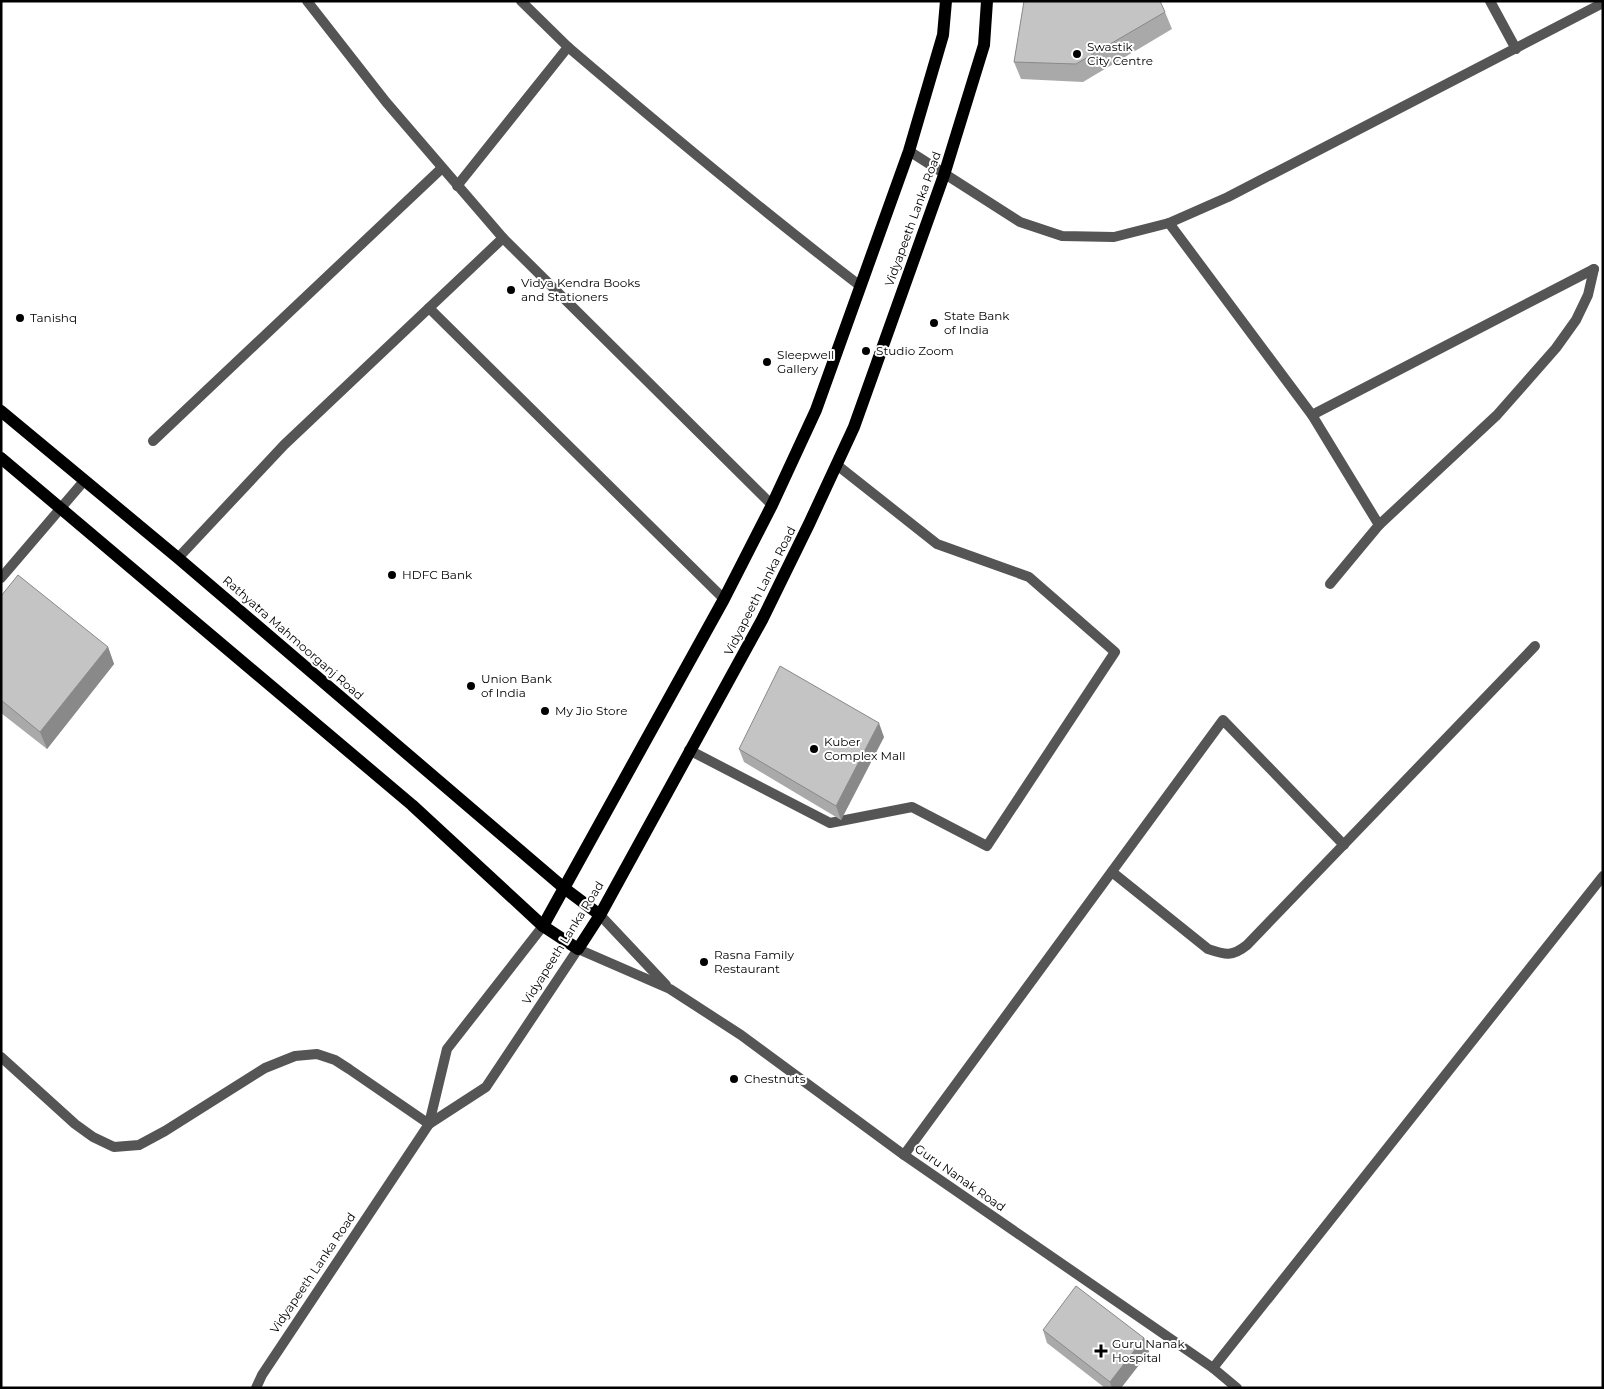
<svg xmlns="http://www.w3.org/2000/svg" width="1604" height="1389" viewBox="0 0 1604 1389" font-family="Montserrat,sans-serif">
  <style>
    .lines { fill: none; stroke-linecap: round; stroke-linejoin: round }
    .minor { stroke: #555; stroke-width: 10 }
    .tertiary { stroke: #555; stroke-width: 10 }
    .primary { stroke: #000; stroke-width: 12 }
    .wall { fill: #a9a9a9 }
    .shaded-wall { fill: #898989 }
    .building { fill: #c4c4c4; stroke: #898989 }
    .poi-dot { fill: #000; stroke: #fff; stroke-width: 2 }
    .labels { text-anchor: middle; stroke-width: 4; stroke-linejoin: round; paint-order: stroke }
    .poi-label { font-size: 12px; fill: #000; stroke: #fff; text-anchor: start }
    .street-label { font-size: 12px; fill: #000; stroke: #fff }
  </style>
  <rect width="100%" height="100%" fill="#fff"/>
  <g class="lines">
    <g class="minor">
      <polyline points="1490,1 1516,49"/>
      <path d="M568 47C664 129 760 209 859 285"/>
      <polyline points="909,151 1020,222 1062,236 1114,237 1169,223 1228,197 1603,3"/>
      <polyline points="457,186 568,47 521,1"/>
      <polyline points="1169,223 1312,415 1379,525"/>
      <polyline points="503,238 772,505"/>
      <polyline points="429,308 724,599"/>
      <polyline points="1312,415 1594,269"/>
      <polyline points="153,441 442,168"/>
      <polyline points="178,558 284,445 503,238 386,102 307,1"/>
      <polyline points="1,578 84,481"/>
      <polyline points="1330,584 1379,525 1497,415 1556,348 1576,320 1588,295 1594,269"/>
      <polyline points="689,750 830,823 912,807 987,846 1115,652 1029,577 937,544 837,465"/>
      <path d="M1112 872 1208 949C1226 955 1232 957 1247 945L1535 646"/>
      <polyline points="1,1057 75,1124 93,1137 114,1147 139,1145 165,1131 265,1068 295,1056 317,1054 335,1060 349,1069 429,1124"/>
      <polyline points="904,1155 1223,720 1344,845"/>
      <polyline points="1213,1368 1603,876"/>
    </g>
    <g class="tertiary">
      <polyline points="600,915 666,985"/>
      <polyline points="429,1124 486,1087 578,949 670,989 741,1035 904,1155 1213,1368 1237,1388"/>
      <polyline points="256,1388 262,1375 429,1124 447,1049 543,926"/>
    </g>
    <g class="primary">
      <polyline points="1,411 178,558 564,888 600,915"/>
      <polyline points="1,458 412,805 543,926 578,949 600,915 762,620 809,524 854,427 944,175 984,45 987,1"/>
      <polyline points="543,926 724,599 772,505 816,410 909,151 943,35 946,1"/>
    </g>
  </g>
  <g class="wall">
    <polygon points="1165,12 1172,29 1083,82 1021,79 1014,62"/>
    <polygon points="1,596 108,647 114,664 47,749 1,713"/>
    <polygon points="884,737 841,820 744,762 739,749"/>
    <polygon points="1043,1330 1144,1338 1149,1352 1121,1388 1105,1388 1047,1343"/>
  </g>
  <g class="shaded-wall">
    <polygon points="108,647 114,664 47,749 40,732"/>
    <polygon points="879,723 884,737 841,820 836,806"/>
    <polygon points="1144,1338 1149,1352 1121,1388 1112,1388 1110,1382"/>
  </g>
  <g class="building">
    <polygon points="1024,1 1160,1 1165,12 1076,64 1014,62"/>
    <polygon points="18,575 108,647 40,732 1,700 1,596"/>
    <polygon points="780,666 879,723 836,806 739,749"/>
    <polygon points="1076,1286 1144,1338 1110,1382 1043,1330"/>
  </g>
  <g class="poi-dot">
    <circle cx="1077" cy="54" r="5"/>
    <circle cx="511" cy="290" r="5"/>
    <circle cx="20" cy="318" r="5"/>
    <circle cx="934" cy="323" r="5"/>
    <circle cx="866" cy="351" r="5"/>
    <circle cx="767" cy="362" r="5"/>
    <circle cx="392" cy="575" r="5"/>
    <circle cx="471" cy="686" r="5"/>
    <circle cx="545" cy="711" r="5"/>
    <circle cx="814" cy="749" r="5"/>
    <circle cx="704" cy="962" r="5"/>
    <circle cx="734" cy="1079" r="5"/>
    <path d="M1098.5 1343.5h5v5h5v5h-5v5h-5v-5h-5v-5h5z"/>
  </g>
  <g class="labels">
    <g class="poi-label">
      <text x="1087" y="51">Swastik<tspan x="1087" dy="14">City Centre</tspan></text>
      <text x="521" y="287">Vidya Kendra Books<tspan x="521" dy="14">and Stationers</tspan></text>
      <text x="944" y="320">State Bank<tspan x="944" dy="14">of India</tspan></text>
      <text x="30" y="322">Tanishq</text>
      <text x="876" y="355">Studio Zoom</text>
      <text x="777" y="359">Sleepwell<tspan x="777" dy="14">Gallery</tspan></text>
      <text x="402" y="579">HDFC Bank</text>
      <text x="481" y="683">Union Bank<tspan x="481" dy="14">of India</tspan></text>
      <text x="555" y="715">My Jio Store</text>
      <text x="824" y="746">Kuber<tspan x="824" dy="14">Complex Mall</tspan></text>
      <text x="714" y="959">Rasna Family<tspan x="714" dy="14">Restaurant</tspan></text>
      <text x="744" y="1083">Chestnuts</text>
      <text x="1112" y="1348">Guru Nanak<tspan x="1112" dy="14">Hospital</tspan></text>
    </g>
    <g class="street-label">
      <text transform="translate(913 219) rotate(-70)" y="4">Vidyapeeth Lanka Road</text>
      <text transform="translate(760 591) rotate(-63)" y="4">Vidyapeeth Lanka Road</text>
      <text transform="translate(293 638) rotate(41)" y="4">Rathyatra Mahmoorganj Road</text>
      <text transform="translate(563 943) rotate(-58)" y="4">Vidyapeeth Lanka Road</text>
      <text transform="translate(960 1178) rotate(35)" y="4">Guru Nanak Road</text>
      <text transform="translate(313 1273) rotate(-56)" y="4">Vidyapeeth Lanka Road</text>
    </g>
  </g>
  <rect width="1604" height="1389" fill="none" stroke="#000000" stroke-width="5"/>
</svg>
